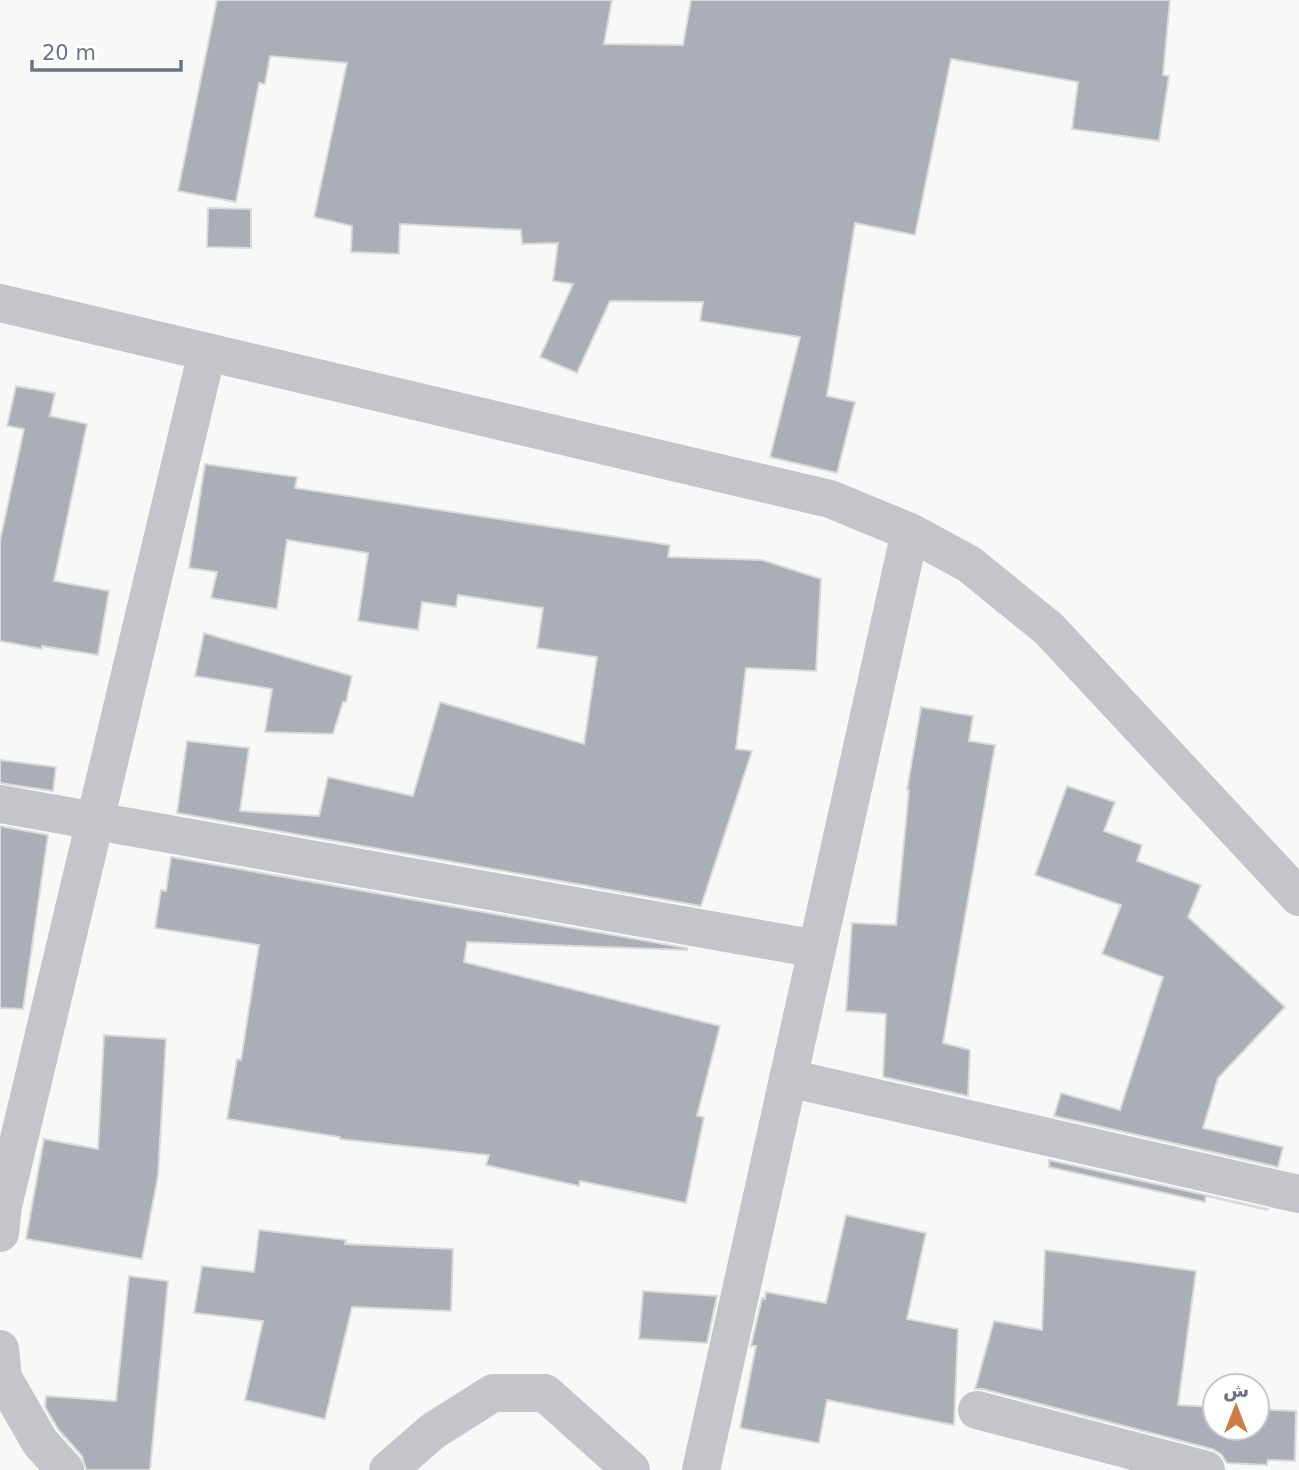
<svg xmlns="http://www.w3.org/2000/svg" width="1299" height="1470" viewBox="0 0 1299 1470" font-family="'DejaVu Sans','Noto Naskh Arabic',sans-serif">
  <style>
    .building { fill: #aaaeb6; stroke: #dadad9; stroke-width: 2 }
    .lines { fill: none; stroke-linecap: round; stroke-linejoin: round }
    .street { stroke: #c3c5ca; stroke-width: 38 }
  </style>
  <rect width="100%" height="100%" fill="#f8f9f7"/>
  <g class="building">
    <polygon points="217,0 612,0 604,44 683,45 691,0 1170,0 1163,75 1169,76 1159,141 1072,129 1078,82 951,59 915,235 855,223 827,396 855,402 837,473 770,457 800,337 700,321 703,302 610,301 577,373 540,357 573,284 553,281 558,243 522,244 521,230 400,224 399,254 351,252 352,226 314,217 347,63 270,56 265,84 259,83 236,202 178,191"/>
    <polygon points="208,208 251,209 251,248 207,247"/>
    <polygon points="16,386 55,393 50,416 87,424 54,581 109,591 98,655 42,646 42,649 0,641 0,541 24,429 7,426"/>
    <polygon points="205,464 297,477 295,488 670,545 668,557 762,560 821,579 816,671 746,668 736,749 752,751 701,906 177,813 187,741 249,748 240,811 319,816 328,777 413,796 440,702 584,744 597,657 537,648 543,608 458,595 456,607 422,602 418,630 358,621 368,553 287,540 277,609 211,598 217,572 189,568"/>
    <polygon points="204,633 352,676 346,702 343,702 333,734 265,732 272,689 195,676"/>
    <polygon points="921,707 973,716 969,741 995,745 943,1043 970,1050 968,1096 883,1077 886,1014 846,1011 852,923 896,925 909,790 907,790"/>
    <polygon points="0,760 56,767 53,791 0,783"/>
    <polygon points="1067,786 1115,802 1104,831 1142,845 1137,861 1201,885 1188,917 1285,1007 1218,1078 1203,1128 1283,1147 1278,1167 1054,1116 1061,1093 1120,1110 1163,977 1102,954 1121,905 1035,875"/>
    <polygon points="0,826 48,835 23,1009 0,1008"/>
    <polygon points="171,857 687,948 687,950 467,942 464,962 720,1026 697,1116 704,1117 686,1203 580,1181 579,1186 486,1165 489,1155 340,1139 340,1137 227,1119 237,1059 241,1060 259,945 155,928 161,890 166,891"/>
    <polygon points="104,1035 166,1039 158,1176 142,1259 26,1239 44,1139 98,1149"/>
    <polygon points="1049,1160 1268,1209 1267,1210 1206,1196 1205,1202 1049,1167"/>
    <polygon points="846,1215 926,1233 907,1319 958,1329 954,1425 827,1400 819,1443 740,1428 756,1346 751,1346 762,1298 765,1299 766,1292 826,1303"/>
    <polygon points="259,1230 346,1240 345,1244 453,1249 451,1311 352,1307 325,1419 245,1400 263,1321 194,1313 202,1266 254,1272"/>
    <polygon points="1045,1250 1196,1271 1178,1405 1215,1407 1215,1428 1257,1428 1257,1409 1296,1411 1295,1461 1268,1460 1267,1465 1227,1463 1221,1454 1212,1449 983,1389 975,1389 994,1321 1042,1330"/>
    <polygon points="129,1276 168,1281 150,1470 86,1470 82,1456 58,1429 45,1407 46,1396 116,1401"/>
    <polygon points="643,1291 717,1296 707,1343 639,1339"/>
  </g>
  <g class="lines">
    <g class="street">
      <polyline points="0,303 830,499 910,532 969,564 1049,629 1299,897"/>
      <polyline points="0,804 817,949"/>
      <polyline points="788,1078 1299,1194"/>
      <polyline points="0,1233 3,1206 207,352"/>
      <polyline points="0,1349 3,1378 40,1442 65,1470"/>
      <polyline points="977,1410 1206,1470"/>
      <polyline points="388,1470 433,1431 493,1393 545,1393 631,1470"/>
      <polyline points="701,1470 910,532"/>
    </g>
  </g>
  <g transform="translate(1236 1407)"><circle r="33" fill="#ffffff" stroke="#c4c7ce" stroke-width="2"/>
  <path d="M0-5L12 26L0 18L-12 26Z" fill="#cd7d42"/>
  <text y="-10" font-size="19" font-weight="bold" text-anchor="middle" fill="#6c7484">ش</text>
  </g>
  <path d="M32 60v10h149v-10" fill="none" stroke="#6c7484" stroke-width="3.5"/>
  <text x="42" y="60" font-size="21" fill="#6c7484" stroke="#ffffff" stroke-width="5" paint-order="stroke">20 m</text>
</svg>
